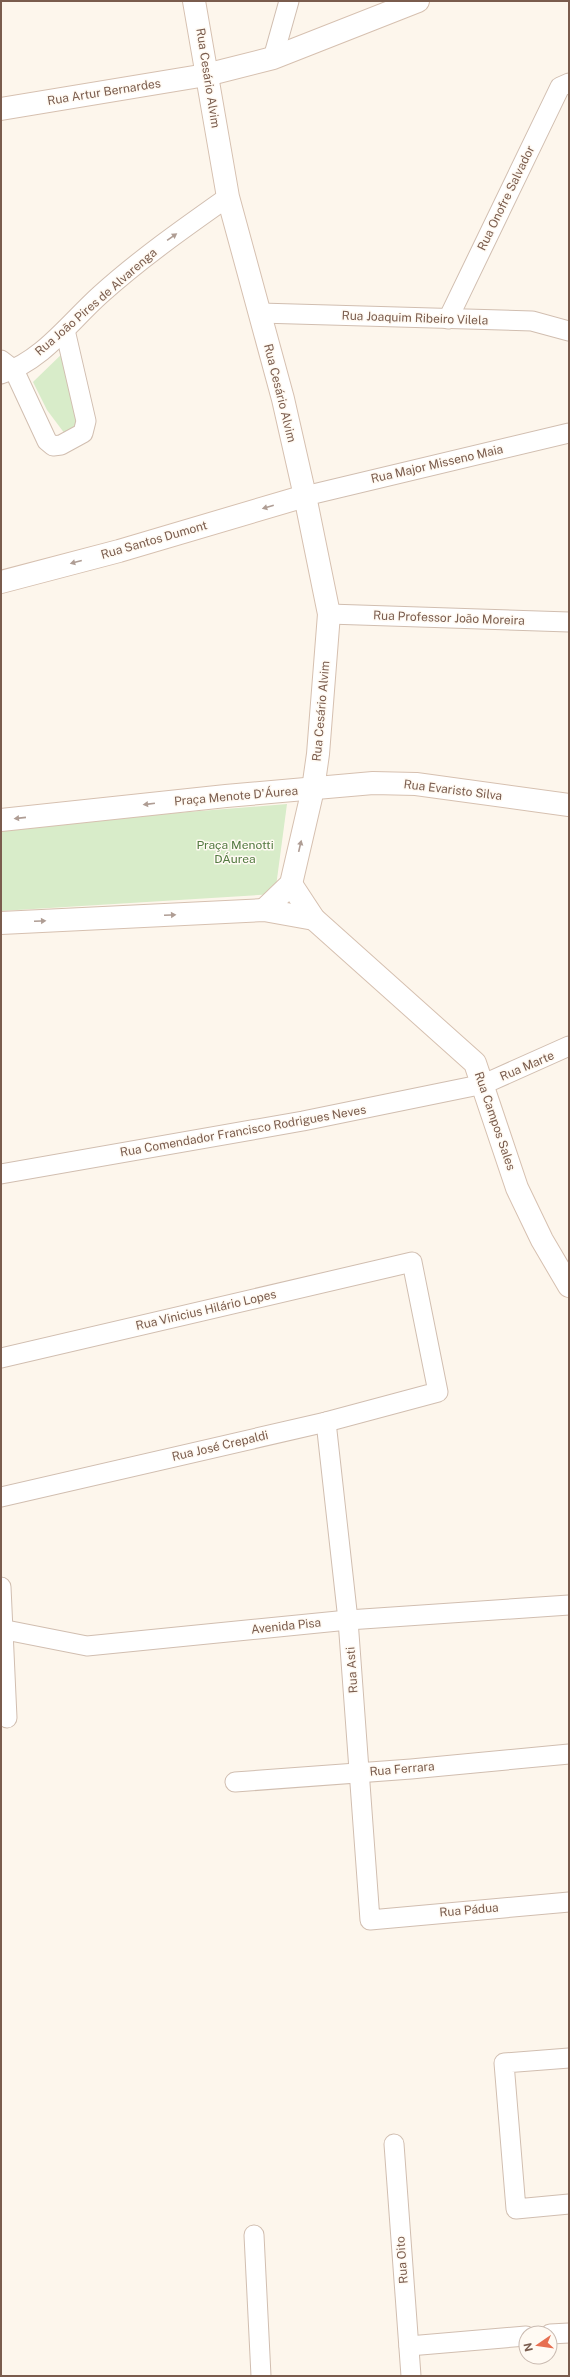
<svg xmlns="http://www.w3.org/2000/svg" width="570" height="2377" viewBox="0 0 570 2377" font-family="'Public Sans',sans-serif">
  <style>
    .green { fill: #d8ecc9 }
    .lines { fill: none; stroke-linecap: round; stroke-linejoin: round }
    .street-casing { stroke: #d1beb0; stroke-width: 21 }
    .secondary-casing { stroke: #d6c0b0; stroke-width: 24 }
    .street { stroke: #fff; stroke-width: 19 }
    .secondary { stroke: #fff; stroke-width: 22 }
    .oneway { fill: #af9d94 }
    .labels { text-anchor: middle; stroke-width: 3; stroke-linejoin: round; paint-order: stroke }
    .street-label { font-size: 12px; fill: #7a5c4d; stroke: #fffaf3 }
    .park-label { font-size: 12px; fill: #537a41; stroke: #fffaf3 }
  </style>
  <rect width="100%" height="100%" fill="#fdf6ec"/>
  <g class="green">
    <polygon points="67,349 83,420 68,438 47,410 33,382"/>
    <polygon points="287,804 275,894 1,911 1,827"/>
  </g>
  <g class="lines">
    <g class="street-casing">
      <g id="street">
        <polyline points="273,58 289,1"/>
        <polyline points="260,313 532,321 569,331"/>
        <polyline points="448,319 560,87 569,83"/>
        <polyline points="1,360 14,370 47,441 53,446 61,445 83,433 86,421 65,330"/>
        <path d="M1 374C42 361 69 323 100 295 140 259 184 228 228 197"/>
        <polyline points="305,496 569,433"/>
        <polyline points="329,614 569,622"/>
        <polyline points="1,1174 303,1121 484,1084 569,1046"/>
        <polyline points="1,1358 412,1262 438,1392 326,1422 1,1497"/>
        <polyline points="326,1422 348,1620 370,1920 569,1902"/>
        <polyline points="1,1587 7,1718"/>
        <polyline points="1,1629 87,1646 348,1620 569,1605"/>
        <polyline points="235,1782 411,1769 569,1754"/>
        <polyline points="569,2058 504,2063 516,2209 569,2204"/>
        <polyline points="394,2144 411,2376"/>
        <polyline points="254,2235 261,2376"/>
        <polyline points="550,2334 569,2333"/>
        <polyline points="409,2346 526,2336"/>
      </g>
    </g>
    <g class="secondary-casing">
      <g id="secondary">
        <polyline points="194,1 228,197 283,399 305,496 329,614 318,754 313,789 291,884 264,910"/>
        <polyline points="1,109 206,75 273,58 418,1"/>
        <polyline points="1,582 119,551 305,496"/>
        <polyline points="1,820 226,796 373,783 416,784 569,805"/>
        <polyline points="291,884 314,919 475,1063 517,1188 542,1240 569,1286"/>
        <polyline points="1,923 264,910 314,919"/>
      </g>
    </g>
    <use href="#street" class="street"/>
    <use href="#secondary" class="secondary"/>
  </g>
  <defs><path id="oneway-solid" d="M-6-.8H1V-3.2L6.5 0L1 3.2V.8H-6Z"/></defs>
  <g class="oneway">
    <use href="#oneway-solid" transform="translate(172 237) rotate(-35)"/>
    <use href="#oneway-solid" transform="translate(268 507) rotate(164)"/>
    <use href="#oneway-solid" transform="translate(76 562) rotate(165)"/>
    <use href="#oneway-solid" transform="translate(149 804) rotate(173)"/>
    <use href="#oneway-solid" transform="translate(20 818) rotate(174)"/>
    <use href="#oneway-solid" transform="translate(300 846) rotate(-77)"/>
    <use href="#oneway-solid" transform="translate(170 915) rotate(-3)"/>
    <use href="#oneway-solid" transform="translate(40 921) rotate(-3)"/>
  </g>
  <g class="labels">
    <g class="street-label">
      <text transform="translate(208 78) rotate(81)" y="4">Rua Cesário Alvim</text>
      <text transform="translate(104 92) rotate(-9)" y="4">Rua Artur Bernardes</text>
      <text transform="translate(506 198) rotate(-64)" y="4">Rua Onofre Salvador</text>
      <text transform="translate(96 302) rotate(-41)" y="4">Rua João Pires de Alvarenga</text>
      <text transform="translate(415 318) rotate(2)" y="4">Rua Joaquim Ribeiro Vilela</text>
      <text transform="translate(280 393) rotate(76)" y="4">Rua Cesário Alvim</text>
      <text transform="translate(437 464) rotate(-13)" y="4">Rua Major Misseno Maia</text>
      <text transform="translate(154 540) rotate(-16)" y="4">Rua Santos Dumont</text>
      <text transform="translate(449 618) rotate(2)" y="4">Rua Professor João Moreira</text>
      <text transform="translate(321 711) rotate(-85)" y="4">Rua Cesário Alvim</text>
      <text transform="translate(453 790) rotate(7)" y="4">Rua Evaristo Silva</text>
      <text transform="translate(236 796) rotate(-5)" y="4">Praça Menote D'Áurea</text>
      <text transform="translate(527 1066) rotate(-23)" y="4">Rua Marte</text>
      <text transform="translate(495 1121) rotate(71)" y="4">Rua Campos Sales</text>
      <text transform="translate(243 1131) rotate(-10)" y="4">Rua Comendador Francisco Rodrigues Neves</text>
      <text transform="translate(206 1310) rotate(-13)" y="4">Rua Vinicius Hilário Lopes</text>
      <text transform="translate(220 1446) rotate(-13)" y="4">Rua José Crepaldi</text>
      <text transform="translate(286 1626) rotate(-6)" y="4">Avenida Pisa</text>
      <text transform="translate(352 1670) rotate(-94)" y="4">Rua Asti</text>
      <text transform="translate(402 1769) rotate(-5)" y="4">Rua Ferrara</text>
      <text transform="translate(469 1910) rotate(-5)" y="4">Rua Pádua</text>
      <text transform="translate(402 2260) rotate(-94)" y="4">Rua Oito</text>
    </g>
    <g class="park-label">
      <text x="235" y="849">Praça Menotti<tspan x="235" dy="14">DÁurea</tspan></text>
    </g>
  </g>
  <rect width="570" height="2377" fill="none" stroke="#7a5c4d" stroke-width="4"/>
  <g transform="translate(538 2345) rotate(257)"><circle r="19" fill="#fffaf3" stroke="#cabbb1"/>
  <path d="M0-3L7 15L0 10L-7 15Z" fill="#e76f51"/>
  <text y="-6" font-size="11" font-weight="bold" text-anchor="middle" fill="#7a5c4d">N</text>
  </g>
</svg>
